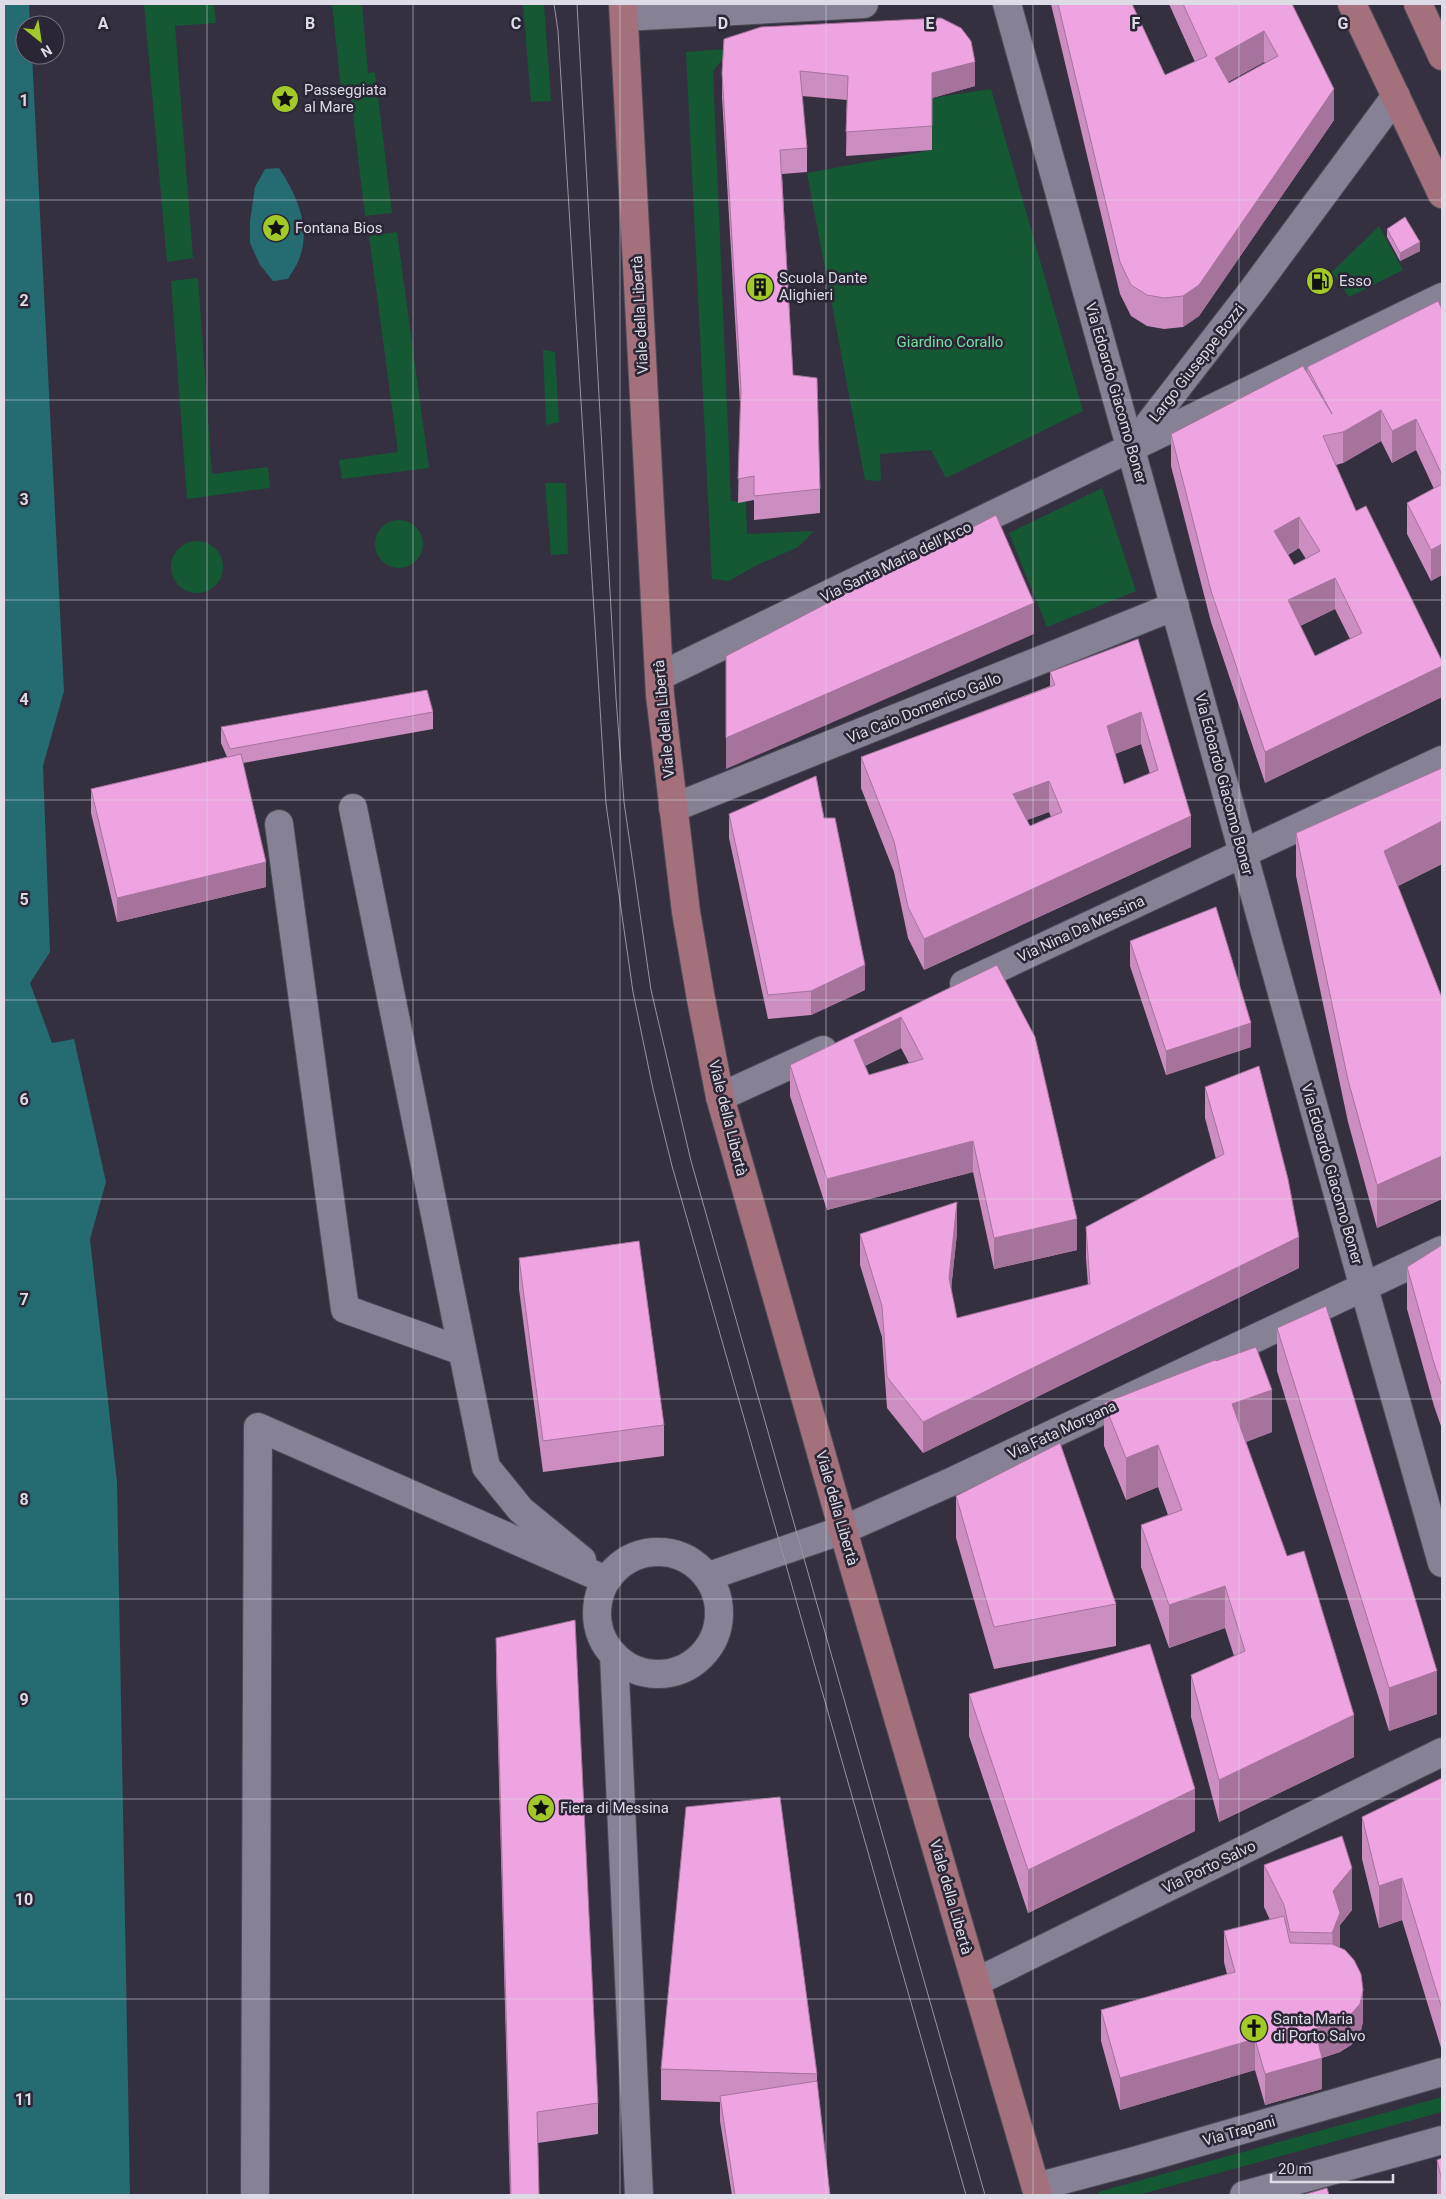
<svg xmlns="http://www.w3.org/2000/svg" width="1446" height="2199" viewBox="0 0 1446 2199" font-family="Roboto,sans-serif">
  <style>
    .green { fill: #145834 }
    .water { fill: #256b72 }
    .lines { fill: none; stroke-linecap: round; stroke-linejoin: round }
    .minor-casing { stroke: #4e4b58; stroke-width: 30 }
    .major-casing { stroke: #4e4b58; stroke-width: 30 }
    .minor { stroke: #868194; stroke-width: 28 }
    .major { stroke: #a3707b; stroke-width: 28 }
    .tram { stroke: #9795a1; stroke-width: 1 }
    .wall { fill: #cc8dc1; fill-rule: evenodd }
    .shaded-wall { fill: #a6739d }
    .building { fill: #eda4e0; stroke: #a6739d; fill-rule: evenodd }
    .grid { fill: none; stroke: #dddbe5; stroke-width: 1; stroke-opacity: 0.55 }
    .labels { text-anchor: middle; stroke-width: 5; stroke-linejoin: round; paint-order: stroke }
    .poi-label { font-size: 15px; fill: #dddbe5; stroke: #2a2636; text-anchor: start }
    .street-label { font-size: 15px; fill: #dddbe5; stroke: #2a2636 }
    .park-label { font-size: 15px; fill: #6fe29d; stroke: #2a2636 }
    .grid-label { font-size: 16px; text-anchor: middle; font-weight: bold; fill: #dddbe5; stroke: #2a2636; stroke-width: 5; stroke-linejoin: round; paint-order: stroke }
  </style>
  <rect width="100%" height="100%" fill="#343040"/>
  <g class="green">
    <polygon points="144,4 214,4 216,23 175,26 193,258 167,262"/>
    <polygon points="332,4 362,4 368,73 375,72 392,213 365,216 350,89 341,89"/>
    <polygon points="523,4 544,4 551,101 531,102"/>
    <polygon points="739,48 725,56 713,71 731,501 746,502 747,534 814,531 798,547 755,566 729,581 712,579 686,52"/>
    <polygon points="991,89 1083,411 946,478 931,450 880,454 881,481 865,480 807,173 932,150 932,98"/>
    <polygon points="1379,226 1403,270 1349,297 1332,272"/>
    <polygon points="397,232 429,468 342,479 339,460 398,452 369,236"/>
    <polygon points="198,278 212,474 268,467 270,488 187,499 171,281"/>
    <polygon points="543,350 555,352 559,422 546,425"/>
    <polygon points="545,483 566,483 568,554 551,555"/>
    <polygon points="1102,488 1136,591 1047,627 1009,533"/>
    <circle cx="399" cy="544" r="24"/>
    <circle cx="197" cy="567" r="26"/>
    <polygon points="1442,2097 1442,2112 1138,2195 1099,2195 1098,2192"/>
  </g>
  <g class="water">
    <polygon points="4,4 29,4 30,25 25,25 25,55 32,55 64,691 43,766 50,952 30,983 52,1043 74,1039 106,1182 90,1239 117,1482 130,2195 4,2195"/>
    <path d="M279 168C296 194 312 228 299 259 297 266 291 273 288 279L273 281 260 265 250 243V221L255 187 265 169Z"/>
  </g>
  <g class="lines">
    <g class="minor-casing">
      <g id="minor">
        <polyline points="1007,4 1364,1288 1442,1563"/>
        <polyline points="624,17 864,4"/>
        <polyline points="1135,442 1252,291 1396,96"/>
        <polyline points="660,676 1442,297"/>
        <polyline points="353,808 486,1467 521,1510 582,1560"/>
        <polyline points="673,808 1175,606"/>
        <polyline points="279,824 345,1309 462,1351"/>
        <polyline points="964,984 1442,760"/>
        <polyline points="720,1097 823,1050"/>
        <circle cx="658" cy="1613" r="61"/>
        <polyline points="709,1576 843,1530 953,1481 1442,1250"/>
        <polyline points="614,1655 639,2195"/>
        <polyline points="976,1982 1442,1752"/>
        <polyline points="1036,2187 1138,2160 1442,2072"/>
        <polyline points="255,2195 258,1427 606,1580"/>
        <polyline points="1244,2195 1442,2140"/>
      </g>
    </g>
    <g class="major-casing">
      <g id="major">
        <polyline points="623,4 660,695 686,912 701,999 720,1097 843,1530 1038,2195"/>
        <polyline points="1352,4 1442,194"/>
        <polyline points="1418,4 1442,56"/>
      </g>
    </g>
    <use href="#minor" class="minor"/>
    <use href="#major" class="major"/>
    <g class="tram">
      <polyline points="554,4 558,31 606,804 633,992 653,1089 672,1166 966,2195"/>
      <polyline points="577,4 616,698 624,802 651,990 691,1161 985,2195"/>
    </g>
  </g>
  <g class="wall">
    <path d="M1051 4H1132L1165 75 1195 62 1169 4H1292L1334 120 1199 316 1183 327 1164 329 1147 326 1131 316 1120 294ZM1264 62 1265 63 1229 83 1228 82Z"/>
    <polygon points="724,39 975,86 932,98 932,150 846,156 847,100 802,96 807,148 807,172 782,174 793,375 820,489 820,513 754,520 754,500 738,503 740,404 722,97 722,73"/>
    <polygon points="1387,229 1420,251 1400,261 1387,237"/>
    <path d="M1442 309V575L1431 581 1407 534V503L1434 489 1416 450 1392 463 1381 441 1343 463 1336 465 1356 511 1442 661V697L1265 783 1211 622 1171 466V434L1307 373V367ZM1299 548 1306 559 1294 565 1288 555ZM1335 609 1350 639 1315 656 1300 626Z"/>
    <path d="M1138 639 1191 847 924 970 908 938 894 872 861 788V757L1050 686V672ZM1141 744 1150 774 1124 784 1115 754ZM1049 812 1051 817 1030 826 1027 820Z"/>
    <polygon points="433,712 433,729 243,763 266,887 117,922 91,813 91,789 227,757 221,743 221,727"/>
    <polygon points="1442,768 1442,864 1398,886 1442,998 1442,1199 1377,1228 1348,1122 1296,876 1296,833"/>
    <polygon points="729,814 824,818 865,990 811,1015 768,1019 729,838"/>
    <polygon points="1130,941 1251,1047 1166,1075 1130,966"/>
    <path d="M997 965 1077 1250 994 1269 973 1172 827 1210 790 1096V1065ZM901 1048 909 1063 869 1075 865 1066Z"/>
    <polygon points="1205,1087 1299,1268 923,1453 887,1408 882,1337 860,1265 860,1234 957,1233 951,1289 957,1318 1088,1285 1086,1258 1086,1227 1216,1159 1205,1118"/>
    <polygon points="1442,1245 1442,1429 1434,1406 1407,1309 1407,1267"/>
    <polygon points="519,1258 664,1425 664,1456 543,1472 519,1289"/>
    <polygon points="1277,1328 1437,1714 1389,1731 1277,1371"/>
    <polygon points="1104,1403 1272,1432 1246,1442 1354,1757 1219,1822 1191,1717 1191,1675 1234,1656 1225,1628 1169,1648 1141,1567 1141,1525 1168,1515 1158,1487 1126,1500 1104,1446"/>
    <polygon points="956,1496 1116,1604 1116,1646 994,1669 956,1538"/>
    <polygon points="496,1638 598,2103 598,2134 538,2143 539,2195 510,2195 496,1669"/>
    <polygon points="969,1694 1195,1831 1028,1913 969,1736"/>
    <polygon points="1442,1778 1442,2051 1402,1920 1379,1928 1362,1859 1362,1817"/>
    <polygon points="1264,1865 1352,1910 1340,1925 1340,1948 1363,2021 1360,2035 1351,2045 1340,2052 1322,2058 1322,2089 1265,2105 1255,2070 1120,2110 1101,2041 1101,2010 1227,1974 1224,1962 1224,1931 1270,1920 1264,1907"/>
    <polygon points="661,2069 817,2074 817,2081 830,2195 732,2195 720,2121 720,2102 661,2100"/>
    <polygon points="1442,2158 1442,2195 1437,2195 1437,2160"/>
  </g>
  <g class="shaded-wall">
    <polygon points="1264,31 1264,62 1215,89 1215,58"/>
    <polygon points="975,62 975,86 932,98 932,150 932,73"/>
    <polygon points="1334,89 1334,120 1199,316 1183,327 1183,296"/>
    <polygon points="1420,242 1420,251 1400,261 1400,253"/>
    <polygon points="1381,410 1381,441 1343,463 1343,432"/>
    <polygon points="1416,419 1416,450 1392,463 1392,431"/>
    <polygon points="1299,517 1299,548 1274,562 1274,531"/>
    <polygon points="1442,544 1442,575 1431,581 1431,550"/>
    <polygon points="1335,578 1335,609 1288,632 1288,600"/>
    <polygon points="1034,603 1034,634 726,769 726,738"/>
    <polygon points="1442,666 1442,697 1265,783 1265,752"/>
    <polygon points="1141,712 1141,744 1107,757 1107,726"/>
    <polygon points="1049,781 1049,812 1013,825 1013,794"/>
    <polygon points="1191,816 1191,847 924,970 924,939"/>
    <polygon points="1442,821 1442,864 1384,893 1384,851"/>
    <polygon points="266,862 266,887 117,922 117,898"/>
    <polygon points="865,965 865,990 811,1015 811,991"/>
    <polygon points="901,1017 901,1048 854,1071 854,1040"/>
    <polygon points="1251,1023 1251,1047 1166,1075 1166,1051"/>
    <polygon points="973,1141 973,1172 827,1210 827,1179"/>
    <polygon points="1442,1156 1442,1199 1377,1228 1377,1185"/>
    <polygon points="957,1202 957,1233 949,1309 949,1278"/>
    <polygon points="1077,1219 1077,1250 994,1269 994,1238"/>
    <polygon points="1299,1237 1299,1268 923,1453 923,1422"/>
    <polygon points="1272,1390 1272,1432 1232,1447 1232,1404"/>
    <polygon points="1158,1445 1158,1487 1126,1500 1126,1458"/>
    <polygon points="1225,1586 1225,1628 1169,1648 1169,1605"/>
    <polygon points="1437,1671 1437,1714 1389,1731 1389,1688"/>
    <polygon points="1354,1715 1354,1757 1219,1822 1219,1780"/>
    <polygon points="1195,1789 1195,1831 1028,1913 1028,1870"/>
    <polygon points="1352,1868 1352,1910 1340,1925 1340,1955 1332,1975 1333,1891"/>
    <polygon points="1402,1878 1402,1920 1379,1928 1379,1886"/>
    <polygon points="1363,1990 1363,2021 1360,2035 1351,2045 1340,2052 1315,2060 1315,2029"/>
    <polygon points="1255,2039 1255,2070 1120,2110 1120,2078"/>
    <polygon points="1322,2058 1322,2089 1265,2105 1265,2074"/>
  </g>
  <g class="building">
    <path d="M1058 4H1132L1165 75 1207 56 1183 4H1292L1334 89 1199 285 1183 296 1164 298 1147 295 1131 285 1120 262ZM1264 31 1278 56 1229 83 1215 58Z"/>
    <polygon points="941,18 961,28 971,41 975,62 932,73 932,126 846,132 848,76 800,71 807,148 780,150 793,375 817,378 820,489 754,496 754,476 738,479 741,389 722,73 724,39 761,27"/>
    <polygon points="1405,217 1420,242 1400,253 1387,229"/>
    <path d="M1438 301 1442 309V475L1416 419 1392 431 1381 410 1343 432 1323 436 1356 511 1366 506 1442 661V666L1265 752 1211 591 1171 434 1303 366 1332 414 1307 367ZM1299 517 1320 551 1294 565 1274 531ZM1335 578 1362 633 1315 656 1288 600Z"/>
    <polygon points="1442,484 1442,544 1431,550 1407,503"/>
    <polygon points="996,515 1034,603 726,738 726,656"/>
    <path d="M1138 639 1191 816 924 939 908 907 894 841 861 757 1055 685 1050 672ZM1141 712 1158 770 1124 784 1107 726ZM1049 781 1062 812 1030 826 1013 794Z"/>
    <polygon points="427,690 433,712 230,749 221,727"/>
    <polygon points="241,754 266,862 117,898 91,789"/>
    <polygon points="1442,768 1442,821 1384,851 1442,998 1442,1156 1377,1185 1348,1080 1296,833"/>
    <polygon points="816,776 824,818 835,818 865,965 811,991 768,995 729,814"/>
    <polygon points="1216,907 1251,1023 1166,1051 1130,941"/>
    <path d="M997 965 1035 1037 1077 1219 994 1238 973 1141 827 1179 790 1065ZM901 1017 923 1059 869 1075 854 1040Z"/>
    <polygon points="1259,1066 1288,1179 1299,1237 923,1422 887,1377 882,1306 860,1234 957,1202 949,1278 957,1318 1090,1284 1086,1227 1224,1154 1205,1087"/>
    <polygon points="639,1241 664,1425 543,1441 519,1258"/>
    <polygon points="1442,1245 1442,1387 1434,1363 1407,1267"/>
    <polygon points="1326,1306 1437,1671 1389,1688 1277,1328"/>
    <polygon points="1256,1347 1272,1390 1232,1404 1287,1556 1304,1551 1354,1715 1219,1780 1191,1675 1245,1651 1225,1586 1169,1605 1141,1525 1182,1510 1158,1445 1126,1458 1104,1403 1215,1360 1216,1361"/>
    <polygon points="1060,1443 1116,1604 994,1627 956,1496"/>
    <polygon points="575,1620 598,2103 537,2112 539,2195 511,2195 496,1638"/>
    <polygon points="1150,1644 1195,1789 1028,1870 969,1694"/>
    <polygon points="1442,1778 1442,2009 1402,1878 1379,1886 1362,1817"/>
    <polygon points="780,1797 817,2074 661,2069 686,1807"/>
    <polygon points="1342,1836 1352,1868 1333,1891 1340,1913 1332,1933 1290,1932 1284,1905 1264,1865"/>
    <polygon points="1284,1916 1290,1943 1332,1944 1345,1950 1354,1960 1361,1974 1363,1990 1360,2004 1351,2014 1340,2021 1315,2029 1322,2058 1265,2074 1255,2039 1120,2078 1101,2010 1235,1972 1224,1931"/>
    <polygon points="817,2081 830,2195 735,2195 720,2096"/>
    <polygon points="1442,2158 1442,2181 1437,2160"/>
    <polygon points="1327,2188 1329,2195 1303,2195"/>
  </g>
  <path class="grid" d="M207 4V2195M413 4V2195M620 4V2195M826 4V2195M1033 4V2195M1239 4V2195M4 200H1442M4 400H1442M4 600H1442M4 800H1442M4 1000H1442M4 1199H1442M4 1399H1442M4 1599H1442M4 1799H1442M4 1999H1442"/>
  <defs>
    <g id="sight-disc" transform="scale(1.4375)"><circle r="9.5" fill="#a2c928" stroke="#2a2636"/><path d="M0-6L1.8-2.2L6-1.7L2.9 1.2L3.7 5.4L0 3.3L-3.7 5.4L-2.9 1.2L-6-1.7L-1.8-2.2Z" fill="#111"/></g>
    <g id="fuel-disc" transform="scale(1.4375)"><circle r="9.5" fill="#a2c928" stroke="#2a2636"/><path d="M-5.5-6h7V0h2V4h1.3V-2.5L3-4.5l.8-.8L6-3V5H2.5V1h-1V6h-7ZM-4.2-4.7v3.2H.2V-4.7Z" fill="#111"/></g>
    <g id="building-disc" transform="scale(1.4375)"><circle r="9.5" fill="#a2c928" stroke="#2a2636"/><path d="M-4-6H4V6H1V3H-1V6H-4ZM-2.5-4.3h1.7v1.8h-1.7ZM.8-4.3h1.7v1.8H.8ZM-2.5-1h1.7V.8h-1.7ZM.8-1h1.7V.8H.8Z" fill="#111"/></g>
    <g id="church-disc" transform="scale(1.4375)"><circle r="9.5" fill="#a2c928" stroke="#2a2636"/><path d="M-1.2-6h2.4v3.5h3.3v2.4h-3.3V6h-2.4V-.1h-3.3v-2.4h3.3Z" fill="#111"/></g>
  </defs>
  <g fill-rule="evenodd">
    <use href="#sight-disc" x="285" y="99"/>
    <use href="#sight-disc" x="276" y="228"/>
    <use href="#fuel-disc" x="1320" y="281"/>
    <use href="#building-disc" x="760" y="287"/>
    <use href="#sight-disc" x="541" y="1808"/>
    <use href="#church-disc" x="1254" y="2028"/>
  </g>
  <g class="labels">
    <g class="poi-label">
      <text x="304" y="95">Passeggiata<tspan x="304" dy="17">al Mare</tspan></text>
      <text x="295" y="233">Fontana Bios</text>
      <text x="779" y="283">Scuola Dante<tspan x="779" dy="17">Alighieri</tspan></text>
      <text x="1339" y="286">Esso</text>
      <text x="560" y="1813">Fiera di Messina</text>
      <text x="1273" y="2024">Santa Maria<tspan x="1273" dy="17">di Porto Salvo</tspan></text>
    </g>
    <g class="street-label">
      <text transform="translate(640 315) rotate(-93)" y="5">Viale della Libertà</text>
      <text transform="translate(1197 363) rotate(-52)" y="5">Largo Giuseppe Bozzi</text>
      <text transform="translate(1116 393) rotate(74)" y="5">Via Edoardo Giacomo Boner</text>
      <text transform="translate(896 562) rotate(-26)" y="5">Via Santa Maria dell'Arco</text>
      <text transform="translate(924 708) rotate(-22)" y="5">Via Caio Domenico Gallo</text>
      <text transform="translate(664 719) rotate(-95)" y="5">Viale della Libertà</text>
      <text transform="translate(1224 784) rotate(75)" y="5">Via Edoardo Giacomo Boner</text>
      <text transform="translate(1081 929) rotate(-25)" y="5">Via Nina Da Messina</text>
      <text transform="translate(728 1118) rotate(76)" y="5">Viale della Libertà</text>
      <text transform="translate(1332 1174) rotate(74)" y="5">Via Edoardo Giacomo Boner</text>
      <text transform="translate(1062 1430) rotate(-25)" y="5">Via Fata Morgana</text>
      <text transform="translate(837 1508) rotate(74)" y="5">Viale della Libertà</text>
      <text transform="translate(1209 1867) rotate(-26)" y="5">Via Porto Salvo</text>
      <text transform="translate(951 1897) rotate(74)" y="5">Viale della Libertà</text>
      <text transform="translate(1239 2131) rotate(-16)" y="5">Via Trapani</text>
    </g>
    <g class="park-label">
      <text x="950" y="347">Giardino Corallo</text>
    </g>
  </g>
  <g class="grid-label">
    <text x="103" y="29">A</text>
    <text x="310" y="29">B</text>
    <text x="516" y="29">C</text>
    <text x="723" y="29">D</text>
    <text x="930" y="29">E</text>
    <text x="1136" y="29">F</text>
    <text x="1343" y="29">G</text>
    <text x="24" y="106">1</text>
    <text x="24" y="306">2</text>
    <text x="24" y="505">3</text>
    <text x="24" y="705">4</text>
    <text x="24" y="905">5</text>
    <text x="24" y="1105">6</text>
    <text x="24" y="1305">7</text>
    <text x="24" y="1505">8</text>
    <text x="24" y="1705">9</text>
    <text x="24" y="1905">10</text>
    <text x="24" y="2105">11</text>
  </g>
  <rect width="1446" height="2199" fill="none" stroke="#dddbe5" stroke-width="10"/>
  <g transform="translate(40 40) rotate(150)"><circle r="24" fill="#2a2636" stroke="#726e7c"/>
  <path d="M0-4L9 19L0 12L-9 19Z" fill="#a2c928"/>
  <text y="-8" font-size="14" font-weight="bold" text-anchor="middle" fill="#dddbe5">N</text>
  </g>
  <path d="M1271 2174v8h122v-8" fill="none" stroke="#dddbe5" stroke-width="2.5"/>
  <text x="1278" y="2174" font-size="15" fill="#dddbe5" stroke="#2a2636" stroke-width="4" paint-order="stroke">20 m</text>
</svg>
